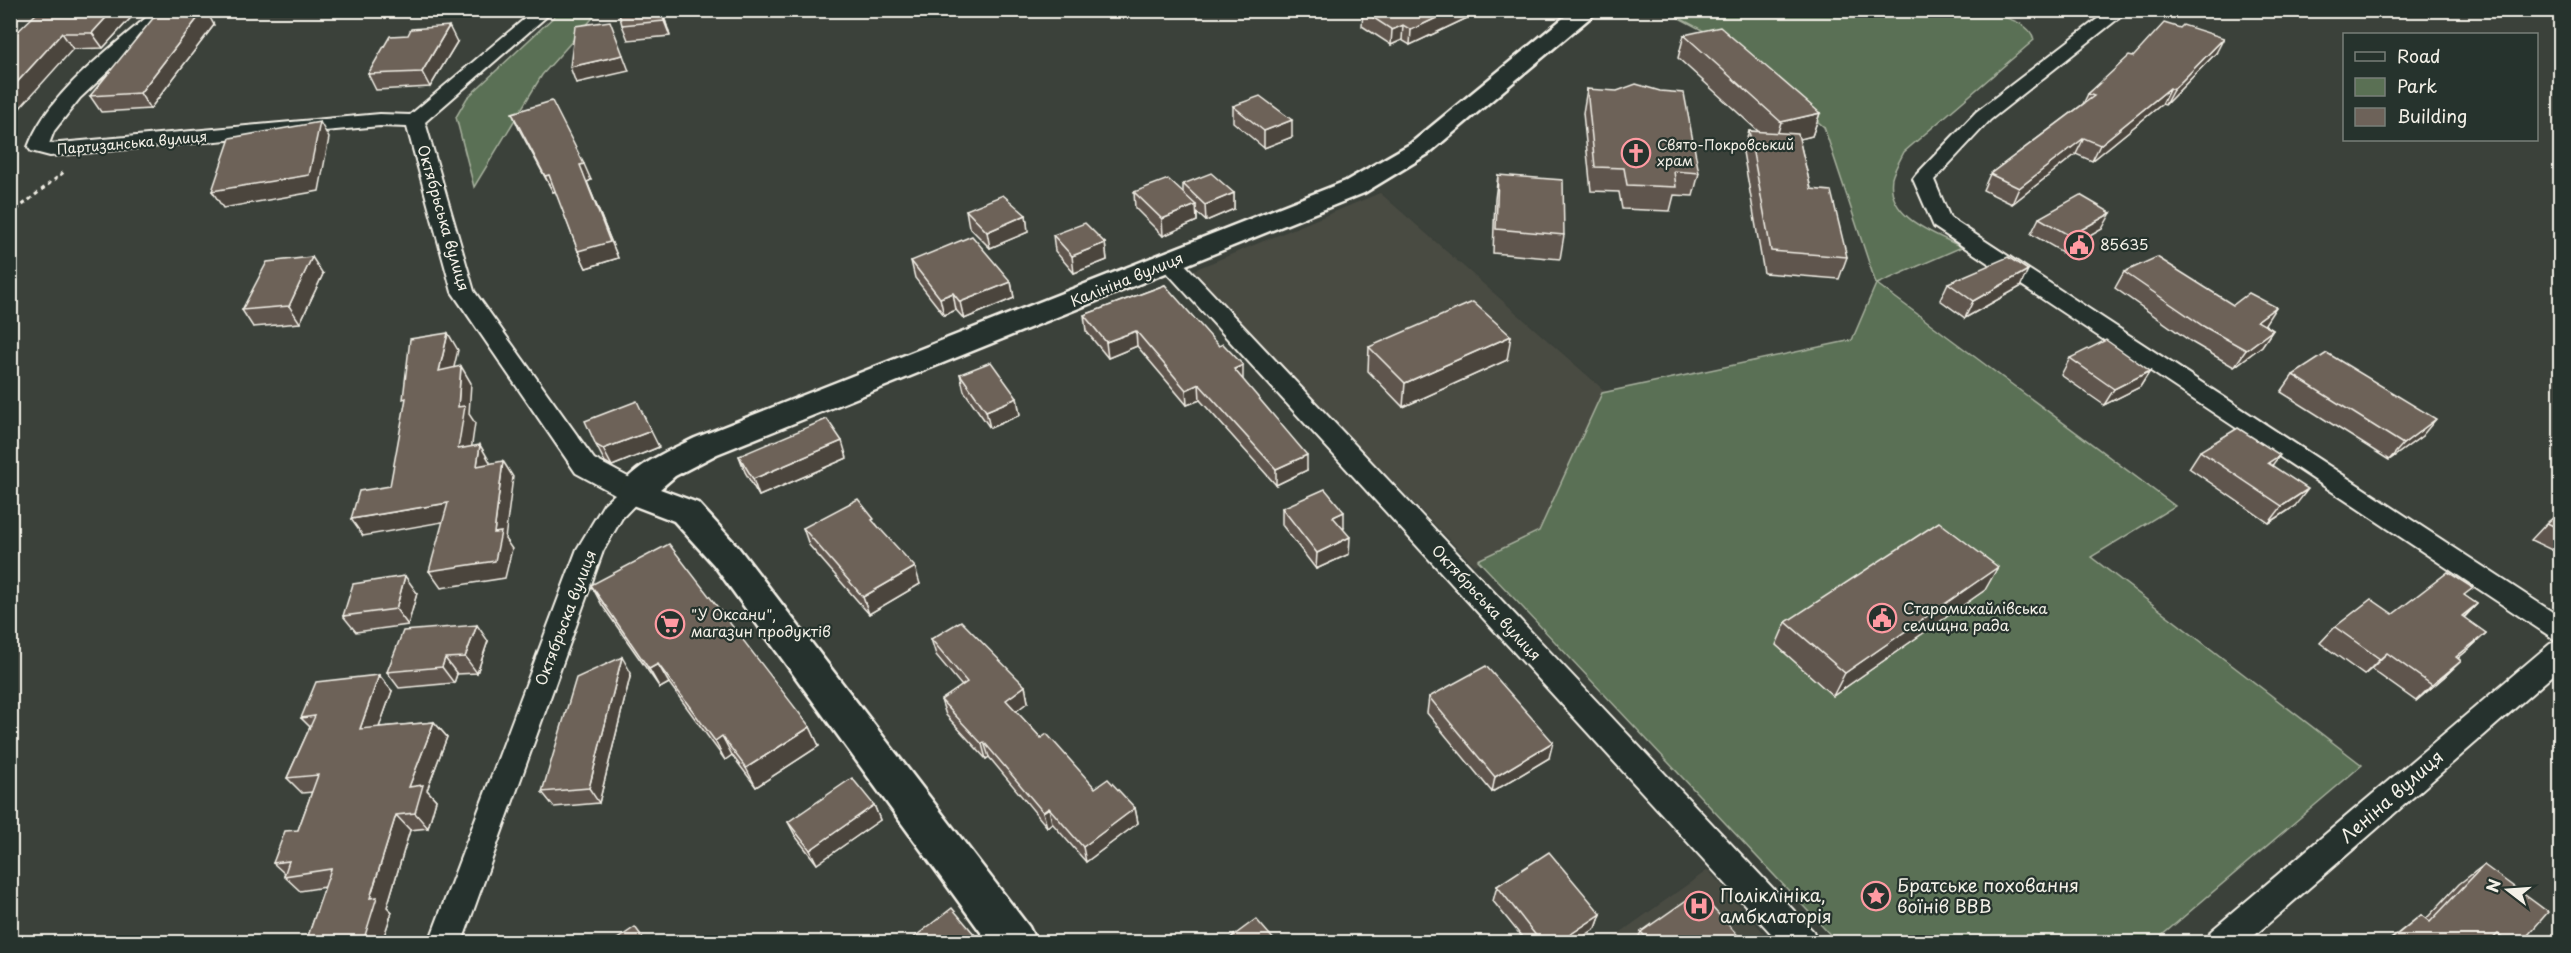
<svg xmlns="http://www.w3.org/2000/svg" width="2571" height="953" viewBox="0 0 2571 953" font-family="'Playpen Sans',sans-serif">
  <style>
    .built { fill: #4a4b43 }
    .green { fill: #5a7054; stroke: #a7b09e; stroke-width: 1.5 }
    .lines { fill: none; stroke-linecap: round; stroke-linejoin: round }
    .minor-casing { stroke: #f4f1e8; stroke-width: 4 }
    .tertiary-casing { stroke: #f4f1e8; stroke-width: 5 }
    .path { stroke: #f4f1e8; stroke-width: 3; stroke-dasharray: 4 4; stroke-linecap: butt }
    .minor { fill: #26332d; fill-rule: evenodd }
    .tertiary { fill: #26332d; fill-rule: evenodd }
    .wall { fill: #5e544d; stroke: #f4f1e8; stroke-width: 1.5 }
    .shaded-wall { fill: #4c453e; stroke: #f4f1e8; stroke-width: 1.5 }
    .building { fill: #6d6259; stroke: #f4f1e8; stroke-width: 1.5 }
    .labels { text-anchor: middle; stroke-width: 4.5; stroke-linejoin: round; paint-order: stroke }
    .far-street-label { font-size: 14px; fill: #f4f1e8; stroke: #26332d }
    .far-poi-label { font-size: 14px; fill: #f4f1e8; stroke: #26332d; text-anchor: start }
    .street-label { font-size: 15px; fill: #f4f1e8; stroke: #26332d }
    .poi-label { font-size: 15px; fill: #f4f1e8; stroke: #26332d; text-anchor: start }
    .near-street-label { font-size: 18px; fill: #f4f1e8; stroke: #26332d }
    .near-poi-label { font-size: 18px; fill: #f4f1e8; stroke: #26332d; text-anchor: start }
  </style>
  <rect width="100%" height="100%" fill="#3b413a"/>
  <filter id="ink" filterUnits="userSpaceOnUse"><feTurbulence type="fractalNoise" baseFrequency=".0167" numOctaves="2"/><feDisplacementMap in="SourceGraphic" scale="12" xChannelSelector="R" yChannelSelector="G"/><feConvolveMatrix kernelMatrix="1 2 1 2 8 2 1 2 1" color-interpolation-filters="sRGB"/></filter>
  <g filter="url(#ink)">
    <g class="built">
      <polygon points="1380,193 1606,392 1539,531 1474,565 1189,272"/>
      <polygon points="1708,870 1772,942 1607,942"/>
    </g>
    <g class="green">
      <polygon points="560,11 599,11 542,75 474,187 456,117 467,98"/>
      <path d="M1666 11H1982C1998 16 2031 21 2034 40L1904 152C1900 160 1894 170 1892 178 1886 218 1934 233 1962 247L1877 284 2175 506 2091 557 2362 765 2154 942H1837L1478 560 1539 531 1602 393 1852 340 1876 284 1824 127 1725 42Z"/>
    </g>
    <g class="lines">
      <g class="minor-casing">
        <g id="minor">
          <path d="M155 10H174L80 98 54 131 49 144 380 114 410 115 535 10H554L425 122 474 291 594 459 643 485 647 492 622 518 603 551 462 942H429L577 549 604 504 615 494 576 473 452 292 407 127 380 126 50 156 31 151 28 147C50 90 110 50 155 10Z"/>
          <polygon points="2109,10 2129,10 1990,120 1934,180 1950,218 2560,617 2560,669 2247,942 2206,942 2211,931 2550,644 2557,641 1934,227 1913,179 1916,175 1976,112"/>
          <polygon points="1171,256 1179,258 1813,931 1817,942 1779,942 1163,268 1160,263 1163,258"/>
        </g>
      </g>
      <g class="tertiary-casing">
        <path id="tertiary" d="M1573 10H1599L1428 154 1364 193 717 454 675 476 660 489 698 503 738 547 1029 927 1036 942H988L714 565 674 521 622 501 617 492C633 465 668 451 695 438L1346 181 1410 144Z"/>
      </g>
      <polyline class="path" points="10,215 64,172"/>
      <use href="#minor" class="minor"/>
      <use href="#tertiary" class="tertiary"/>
    </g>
    <g class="wall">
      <polygon points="40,10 138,10 103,48 73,49"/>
      <polygon points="662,10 670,36 628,40 622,25"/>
      <polygon points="1365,10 1484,10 1410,45 1402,40 1391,45 1362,26 1363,11"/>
      <polygon points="214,25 150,109 101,112 90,96"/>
      <polygon points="1684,35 1820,113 1812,136 1799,139 1811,189 1847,257 1839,279 1764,273 1743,152 1749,131 1759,132 1678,58"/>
      <polygon points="457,42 430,87 376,90 368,74"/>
      <polygon points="2216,53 2165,105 2162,104 2092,161 2076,154 2012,204 1983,190 1990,174 2083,104 2088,94 2133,57"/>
      <polygon points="1587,89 1699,173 1693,196 1674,195 1670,211 1622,209 1619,192 1591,191 1583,113"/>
      <polygon points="1233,106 1292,137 1264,148 1233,122"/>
      <polygon points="512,113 591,180 587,182 618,258 586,268 578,251 556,191 553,192 519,129"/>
      <polygon points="1498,175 1564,235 1560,259 1493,253 1495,199"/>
      <polygon points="1183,184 1234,193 1234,209 1206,221 1197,213 1197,221 1163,236 1135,208 1134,192 1183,193"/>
      <polygon points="966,210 1026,215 1028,232 990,248 969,227"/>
      <polygon points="2039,218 2102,229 2062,252 2031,234"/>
      <polygon points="1053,235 1105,243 1107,260 1074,273 1055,251"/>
      <polygon points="911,261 1011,282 1014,298 964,319 956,310 944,315 915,278"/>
      <polygon points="2124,272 2264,324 2273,330 2262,346 2234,367 2193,343 2115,288"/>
      <polygon points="323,274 300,323 253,327 242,310"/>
      <polygon points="1948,283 2020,287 1965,318 1940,300"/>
      <polygon points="1165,285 1243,381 1307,470 1276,485 1200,400 1187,405 1137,346 1108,358 1086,331 1084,315"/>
      <polygon points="1369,347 1507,360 1403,407 1368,371"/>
      <polygon points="2070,358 2150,371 2140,387 2104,405 2061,375"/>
      <polygon points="960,374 1017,398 1020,415 990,428 964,391"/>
      <polygon points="2293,375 2422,436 2389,460 2281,392"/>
      <polygon points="596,445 659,447 612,466 605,462"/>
      <polygon points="2200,451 2272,465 2295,506 2269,523 2189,468"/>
      <polygon points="739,456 847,458 759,496 745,472"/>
      <polygon points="1282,508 1344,528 1343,529 1349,554 1316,569 1282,525"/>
      <polygon points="2560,512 2560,554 2531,540 2547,523"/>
      <polygon points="876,524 920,584 869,614 809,545 803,528"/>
      <polygon points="591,585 810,727 819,746 756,787 732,755 725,760 669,683 660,688 602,605"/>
      <polygon points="1985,590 1833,696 1776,645 1786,622"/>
      <polygon points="417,593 408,625 356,632 343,616"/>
      <polygon points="2465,596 2477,604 2464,618 2486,633 2469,649 2458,658 2461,661 2444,677 2416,701 2371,669 2364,675 2320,643 2335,627 2393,614"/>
      <polygon points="931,639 1025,686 1028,702 1016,711 1041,738 1095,788 1135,808 1138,823 1086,862 1052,823 1047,827 989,757 986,759 946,715 941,700 962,686 936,655"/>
      <polygon points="488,641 477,673 457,674 454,683 399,688 387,672"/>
      <polygon points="631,673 599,803 554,807 542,792"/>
      <polygon points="392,691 379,727 434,722 447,737 427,790 436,800 428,828 410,830 387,907 392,912 382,942 306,942 325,887 300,891 284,876 285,874 273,863 298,830 312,792 302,793 287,778 310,727 301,718"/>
      <polygon points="1429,697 1549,758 1492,792 1427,713"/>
      <polygon points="874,805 880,820 817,864 796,837 788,822"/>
      <polygon points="2484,865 2522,942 2387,942 2421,915 2426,919 2459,884"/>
      <polygon points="1497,886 1601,914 1596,928 1575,942 1526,942 1493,901"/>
      <polygon points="1641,932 1744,942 1636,942"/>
    </g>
    <g class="shaded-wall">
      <polygon points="113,10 138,10 103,48 92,33"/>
      <polygon points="204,10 206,10 214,25 150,109 140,93"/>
      <polygon points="661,10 662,10 670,36 664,21"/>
      <polygon points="1453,10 1484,10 1410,45 1411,30"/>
      <polygon points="1403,25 1402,40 1391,45 1392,30"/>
      <polygon points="449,26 457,42 430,87 422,72"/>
      <polygon points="62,33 73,49 10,119 10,90"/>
      <polygon points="2224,38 2216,53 2165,105 2173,90"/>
      <polygon points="623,55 629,71 576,83 570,67"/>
      <polygon points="2170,88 2162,104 2092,161 2100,145"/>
      <polygon points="1820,113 1812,136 1774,146 1781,122"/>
      <polygon points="1292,120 1292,137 1264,148 1264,131"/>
      <polygon points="320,122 329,138 319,191 223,208 212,191"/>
      <polygon points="2084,138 2076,154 2012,204 2019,188"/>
      <polygon points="584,164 591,180 587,182 618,258 586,268 578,251 580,165"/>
      <polygon points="549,175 557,191 553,192 545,176"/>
      <polygon points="1234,193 1234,209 1206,221 1205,205"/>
      <polygon points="1196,205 1197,221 1163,236 1162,219"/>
      <polygon points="2111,213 2102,229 2062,252 2070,236"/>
      <polygon points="1026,215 1028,232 990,248 987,232"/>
      <polygon points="1105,243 1107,260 1074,273 1072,256"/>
      <polygon points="312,257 323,274 300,323 289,306"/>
      <polygon points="2028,270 2020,287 1965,318 1973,301"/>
      <polygon points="1011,282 1014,298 964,319 960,302"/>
      <polygon points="953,293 956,310 944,315 940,298"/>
      <polygon points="2276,307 2265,324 2246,338 2257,321"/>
      <polygon points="2273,330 2262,346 2234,367 2246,350"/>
      <polygon points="1136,331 1137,346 1108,358 1106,342"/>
      <polygon points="448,333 458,350 449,388 439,371"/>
      <polygon points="1511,336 1507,360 1403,407 1405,383"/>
      <polygon points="1243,365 1243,381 1234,369"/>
      <polygon points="461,366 471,383 469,414 475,423 469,465 458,449 458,407"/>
      <polygon points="2150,371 2140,387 2104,405 2114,389"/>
      <polygon points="1199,384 1200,400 1187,405 1186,390"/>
      <polygon points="1017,398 1020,415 990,428 986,411"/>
      <polygon points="2436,419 2422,436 2389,460 2403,444"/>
      <polygon points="651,431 659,447 612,466 603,449"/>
      <polygon points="842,441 847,458 759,496 753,479"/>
      <polygon points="480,445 490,462 487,482 477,466"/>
      <polygon points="1307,455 1307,470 1276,485 1276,469"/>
      <polygon points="2280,455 2267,472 2268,463"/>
      <polygon points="503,461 513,477 505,539 512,549 505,578 441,588 429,571 494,533"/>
      <polygon points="2308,489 2295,506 2269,523 2282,506"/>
      <polygon points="448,503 459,519 363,536 351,519"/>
      <polygon points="1344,512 1344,528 1333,533 1333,517"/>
      <polygon points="1350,537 1349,554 1316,569 1317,553"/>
      <polygon points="915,567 920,584 869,614 863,597"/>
      <polygon points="1998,567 1985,590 1833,696 1845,673"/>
      <polygon points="405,576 417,593 408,625 396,609"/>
      <polygon points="2477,604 2461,620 2462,616"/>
      <polygon points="477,625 488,641 477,673 465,657"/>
      <polygon points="2486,633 2469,649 2440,673 2456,657"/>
      <polygon points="2387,653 2371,669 2364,675 2380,659"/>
      <polygon points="622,657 631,673 599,803 589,788"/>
      <polygon points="445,658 457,674 454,683 442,667"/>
      <polygon points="2461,661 2444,677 2416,701 2432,685"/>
      <polygon points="658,664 669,683 660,688 649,669"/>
      <polygon points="379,675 392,691 373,744 360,729"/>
      <polygon points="1025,686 1028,702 1010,716 1006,700"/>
      <polygon points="434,722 447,737 427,790 436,800 428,828 415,813 409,787"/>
      <polygon points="810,727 819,746 756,787 746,768"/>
      <polygon points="722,736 732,755 725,760 715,741"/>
      <polygon points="984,742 989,757 986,759 982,744"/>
      <polygon points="1553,742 1549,758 1492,792 1495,777"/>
      <polygon points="874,805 880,820 817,864 810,850"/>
      <polygon points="1049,808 1052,823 1047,827 1043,812"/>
      <polygon points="1135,808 1138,823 1086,862 1083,847"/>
      <polygon points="396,815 410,830 387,907 392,912 382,942 363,942 370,898"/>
      <polygon points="1601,914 1596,928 1575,942 1559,942"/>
    </g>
    <g class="building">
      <polygon points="40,10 113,10 92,33 62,33 10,90 10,39"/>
      <polygon points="204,10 140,93 90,96 159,11"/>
      <polygon points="618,10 661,10 664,21 622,25"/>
      <polygon points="1365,10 1453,10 1411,30 1403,25 1392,30 1363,11"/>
      <polygon points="610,21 623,55 570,67 575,26"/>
      <polygon points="2164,23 2180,28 2183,25 2224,38 2173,90 2170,88 2100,145 2084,138 2019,188 1990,174 2094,96 2088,94 2129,56 2133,57"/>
      <polygon points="449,26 422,72 368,74 390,36 408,35 411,29"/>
      <polygon points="1720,27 1820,113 1781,122 1684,35"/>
      <polygon points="1636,84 1660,91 1684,93 1699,173 1674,171 1676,187 1627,185 1624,168 1595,167 1587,89 1617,91"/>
      <polygon points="1260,96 1292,120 1264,131 1233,106"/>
      <polygon points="552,101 584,164 580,165 610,242 578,251 549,175 545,176 512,113"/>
      <polygon points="320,122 309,175 212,191 230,138"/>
      <polygon points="1749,131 1798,134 1811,189 1831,191 1847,257 1771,251"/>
      <polygon points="1211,173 1234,193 1205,205 1183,184"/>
      <polygon points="1498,175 1563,180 1564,235 1496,229"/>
      <polygon points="1168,179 1196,205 1162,219 1134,192"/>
      <polygon points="1003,195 1026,215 987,232 966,210"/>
      <polygon points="2080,195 2111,213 2070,236 2039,218"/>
      <polygon points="1085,223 1105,243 1072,256 1053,235"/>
      <polygon points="972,236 1011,282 960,302 953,293 940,298 911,261"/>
      <polygon points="312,257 289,306 242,310 267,262"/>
      <polygon points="2008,257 2028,270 1973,301 1948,283"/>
      <polygon points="2157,257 2233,305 2249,293 2276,307 2257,321 2273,330 2246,350 2203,326 2124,272"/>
      <polygon points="1165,285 1219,346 1223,344 1243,365 1234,369 1307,455 1276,469 1199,384 1186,390 1136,331 1106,342 1084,315"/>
      <polygon points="1473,302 1511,336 1405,383 1369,347"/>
      <polygon points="448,333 439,371 461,366 458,407 465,406 458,449 480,445 477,466 503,461 494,533 501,532 495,561 429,571 448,503 351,519 359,491 390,486 406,398 403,399 410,339"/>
      <polygon points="2106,340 2150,371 2114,389 2070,358"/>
      <polygon points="2327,353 2436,419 2403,444 2293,375"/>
      <polygon points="991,362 1017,398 986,411 960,374"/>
      <polygon points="637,401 651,431 603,449 596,445 585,421"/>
      <polygon points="827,419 842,441 753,479 739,456"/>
      <polygon points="2238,428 2280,455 2268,463 2308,489 2282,506 2200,451"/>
      <polygon points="1325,489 1344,512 1333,517 1350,537 1317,553 1282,508"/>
      <polygon points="858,499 874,519 872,520 915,567 863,597 803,528"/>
      <polygon points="2560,512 2560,529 2547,523"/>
      <polygon points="1939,522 1998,567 1845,673 1786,622"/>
      <polygon points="669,544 810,727 746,768 722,736 715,741 658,664 649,669 591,585"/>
      <polygon points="2448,572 2473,588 2464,595 2477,604 2462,616 2486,633 2456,657 2461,661 2432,685 2387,653 2380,659 2335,627 2371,599 2393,614"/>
      <polygon points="405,576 396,609 343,616 353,584"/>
      <polygon points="961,621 1025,686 1006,700 1041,738 1047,734 1095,788 1108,779 1135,808 1083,847 1049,808 1043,812 984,742 982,744 941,700 967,682 931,639"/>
      <polygon points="477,625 465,657 445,658 442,667 387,672 403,631"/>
      <polygon points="622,657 589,788 542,792 576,678"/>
      <polygon points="1486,666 1553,742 1495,777 1429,697"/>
      <polygon points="379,675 360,729 434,722 409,787 423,785 415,813 396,815 370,898 377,897 363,942 306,942 331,869 284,876 289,861 273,863 285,831 298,830 318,775 287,778 315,716 301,718 316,682"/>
      <polygon points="852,778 874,805 810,850 788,822"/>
      <polygon points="1549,852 1601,914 1559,942 1541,942 1497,886"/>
      <polygon points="2484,865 2548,912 2522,942 2509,942 2498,934 2489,942 2388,942 2421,915 2430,922"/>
      <polygon points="1698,892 1744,942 1650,942 1641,932"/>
      <polygon points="952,908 981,942 908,942"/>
      <polygon points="1256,919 1276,942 1225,942"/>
      <polygon points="635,927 646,942 613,942"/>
    </g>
  </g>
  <defs>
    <g id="church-ring" transform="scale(1.5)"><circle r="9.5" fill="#26332d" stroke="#ff9aa2" stroke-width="1.5"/><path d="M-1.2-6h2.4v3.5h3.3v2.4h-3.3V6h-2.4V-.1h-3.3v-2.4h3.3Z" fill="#ff9aa2"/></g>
    <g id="civic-ring" transform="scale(1.5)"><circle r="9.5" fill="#26332d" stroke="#ff9aa2" stroke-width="1.5"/><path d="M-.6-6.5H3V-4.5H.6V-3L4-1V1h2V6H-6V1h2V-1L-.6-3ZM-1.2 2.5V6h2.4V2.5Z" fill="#ff9aa2"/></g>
    <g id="supermarket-ring" transform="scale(1.5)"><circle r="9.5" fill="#26332d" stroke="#ff9aa2" stroke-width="1.5"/><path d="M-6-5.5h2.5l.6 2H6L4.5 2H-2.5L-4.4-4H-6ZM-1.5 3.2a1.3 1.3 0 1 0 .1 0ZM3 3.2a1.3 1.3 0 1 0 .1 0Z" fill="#ff9aa2"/></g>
    <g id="sight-ring" transform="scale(1.5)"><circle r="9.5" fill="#26332d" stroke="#ff9aa2" stroke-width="1.5"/><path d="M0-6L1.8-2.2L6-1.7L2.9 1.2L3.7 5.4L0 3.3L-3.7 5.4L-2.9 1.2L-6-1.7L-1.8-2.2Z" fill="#ff9aa2"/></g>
    <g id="hospital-ring" transform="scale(1.5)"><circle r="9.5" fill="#26332d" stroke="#ff9aa2" stroke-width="1.5"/><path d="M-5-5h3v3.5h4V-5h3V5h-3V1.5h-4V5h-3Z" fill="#ff9aa2"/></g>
  </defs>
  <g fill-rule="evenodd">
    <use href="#church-ring" x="1636" y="153"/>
    <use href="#civic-ring" x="2079" y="245"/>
    <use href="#civic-ring" x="1882" y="618"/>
    <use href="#supermarket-ring" x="670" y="624"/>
    <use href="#sight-ring" x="1876" y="896"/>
    <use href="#hospital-ring" x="1699" y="906"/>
  </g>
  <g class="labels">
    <g class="far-street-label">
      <text transform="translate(132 143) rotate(-5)" y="5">Партизанська вулиця</text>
    </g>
    <g class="far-poi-label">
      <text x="1657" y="150">Свято-Покровський<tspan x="1657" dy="16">храм</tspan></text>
    </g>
    <g class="street-label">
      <text transform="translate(443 218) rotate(74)" y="5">Октябрьська вулиця</text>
      <text transform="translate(1127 280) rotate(-22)" y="5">Калініна вулиця</text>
      <text transform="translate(1486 603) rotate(47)" y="5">Октябрьська вулиця</text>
      <text transform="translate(566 618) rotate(-69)" y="5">Октябрьска вулиця</text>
    </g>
    <g class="poi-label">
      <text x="2100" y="250">85635</text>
      <text x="1903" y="614">Старомихайлівська<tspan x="1903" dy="17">селищна рада</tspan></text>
      <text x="691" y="620">"У Оксани",<tspan x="691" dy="17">магазин продуктів</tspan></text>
    </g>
    <g class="near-street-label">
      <text transform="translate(2392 797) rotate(-41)" y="6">Леніна вулиця</text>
    </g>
    <g class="near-poi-label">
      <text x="1897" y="892">Братське поховання<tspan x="1897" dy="21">воїнів ВВВ</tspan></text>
      <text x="1720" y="902">Поліклініка,<tspan x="1720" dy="21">амбклаторія</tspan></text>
    </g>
  </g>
  <rect width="2571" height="953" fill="none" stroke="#26332d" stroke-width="36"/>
  <rect x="18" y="18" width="2535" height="917" fill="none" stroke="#f4f1e8" stroke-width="2" filter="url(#ink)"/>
  <rect x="2343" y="33" width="195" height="108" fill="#26332d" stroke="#787f78" stroke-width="1.5"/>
  <rect x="2355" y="52" width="30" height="9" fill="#26332d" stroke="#787f78" stroke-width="1.5"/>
  <text x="2397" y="63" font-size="18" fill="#f4f1e8">Road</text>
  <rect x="2355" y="78" width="30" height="18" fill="#5a7054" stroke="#787f78" stroke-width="1.5"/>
  <text x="2397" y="93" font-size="18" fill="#f4f1e8">Park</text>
  <rect x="2355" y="108" width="30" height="18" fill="#6d6259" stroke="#787f78" stroke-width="1.5"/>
  <text x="2397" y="123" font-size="18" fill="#f4f1e8">Building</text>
  <g transform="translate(2508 890) rotate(287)" stroke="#26332d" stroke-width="4.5" paint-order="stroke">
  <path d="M0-4.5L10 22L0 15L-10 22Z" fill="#f4f1e8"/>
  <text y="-9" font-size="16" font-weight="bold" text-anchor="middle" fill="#f4f1e8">N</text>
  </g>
</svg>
